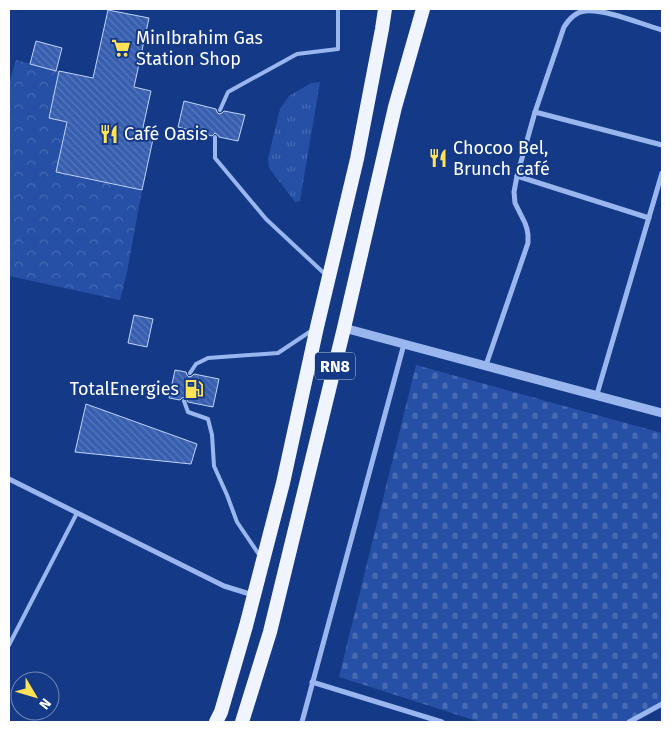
<svg xmlns="http://www.w3.org/2000/svg" width="671" height="731" viewBox="0 0 671 731" font-family="'Fira Sans',sans-serif">
  <style>
    .grass { fill: url(#grass-tufts) }
    .cemetery { fill: url(#cemetery-stones) }
    .park { fill: url(#park-crowns) }
    .building { fill: url(#building-back-hatch); stroke: #bfd3fb }
    .lines { fill: none; stroke-linecap: round; stroke-linejoin: round }
    .service { stroke: #99b6ef; stroke-width: 4 }
    .minor { stroke: #99b6ef; stroke-width: 5 }
    .tertiary { stroke: #99b6ef; stroke-width: 9 }
    .trunk { stroke: #f0f4ff; stroke-width: 14 }
    .labels { text-anchor: middle; stroke-width: 4; stroke-linejoin: round; paint-order: stroke }
    .shield { fill: #143986; stroke: #b8c4db; stroke-width: 1 }
    .shield-label { font-size: 16px; font-weight: bold; fill: #fff }
    .poi-label { font-size: 18px; fill: #fff; stroke: #143986; text-anchor: start }
  </style>
  <defs>
    <pattern id="grass-tufts" width="24" height="20" patternUnits="userSpaceOnUse" patternTransform="scale(1.25)"><rect width="24" height="20" fill="#2650a5"/><path d="M3 7l-1-3M5 7V3M7 7l1-3M15 17l-1-3M17 17v-4M19 17l1-3" fill="none" stroke="#476ab2"/></pattern>
    <pattern id="cemetery-stones" width="16" height="16" patternUnits="userSpaceOnUse" patternTransform="scale(1.25)"><rect width="16" height="16" fill="#2650a5"/><path d="M2 7V4a2 2 0 0 1 4 0v3zM10 15v-3a2 2 0 0 1 4 0v3z" fill="#476ab2"/></pattern>
    <pattern id="park-crowns" width="20" height="18" patternUnits="userSpaceOnUse" patternTransform="scale(1.25)"><rect width="20" height="18" fill="#2650a5"/><path d="M2 6a3 3 0 1 1 6 0M12 15a3 3 0 1 1 6 0" fill="none" stroke="#476ab2"/></pattern>
    <pattern id="building-back-hatch" width="6" height="6" patternUnits="userSpaceOnUse" patternTransform="scale(1.25)"><rect width="6" height="6" fill="#385faf"/><path d="M-1 5l2 2M0 0l6 6M5-1l2 2" fill="none" stroke="#5677bb"/></pattern>
  </defs>
  <rect width="100%" height="100%" fill="#143986"/>
  <polygon class="grass" points="320,82 300,201 295,202 269,168 268,158 280,109 289,96 311,83"/>
  <polygon class="cemetery" points="416,365 662,433 662,703 628,722 480,722 339,677"/>
  <polygon class="park" points="16,60 59,71 49,117 67,122 56,172 142,190 127,272 120,300 9,276 9,83"/>
  <g class="building">
    <polygon points="108,10 149,18 134,87 151,91 143,127 155,130 142,190 56,172 67,122 49,118 59,71 93,78"/>
    <polygon points="36,41 62,48 56,71 30,64"/>
    <polygon points="184,101 216,109 217,112 219,114 222,113 224,111 245,115 238,141 219,137 218,135 215,133 212,136 178,127"/>
    <polygon points="134,315 153,319 147,347 128,343"/>
    <polygon points="175,370 186,372 187,375 189,377 192,376 194,374 219,379 213,407 188,402 185,397 182,398 180,400 169,398"/>
    <polygon points="86,404 197,444 191,464 75,452"/>
  </g>
  <g class="lines">
    <g class="service">
      <polyline points="220,110 228,92 297,54 338,49 338,9"/>
      <polyline points="215,137 215,158 266,219 326,275"/>
      <polyline points="190,373 196,364 208,358 278,353 311,331"/>
      <polyline points="184,401 188,412 208,419 212,435 214,466 227,495 237,522 260,556"/>
      <polyline points="9,645 77,513"/>
    </g>
    <g class="minor">
      <path d="M662 30C641 24 606 9 585 11 575 12 569 19 564 27L535 112 662 145"/>
      <polyline points="517,176 649,218"/>
      <polyline points="486,365 528,243 528,235 527,229 525,223 515,203 514,192 517,176 535,112"/>
      <polyline points="597,394 662,173"/>
      <polyline points="9,479 224,586 253,595"/>
      <polyline points="312,682 442,722"/>
      <polyline points="302,722 404,344"/>
      <polyline points="629,722 662,704"/>
    </g>
    <polyline class="tertiary" points="344,328 662,413"/>
    <g class="trunk">
      <polyline points="216,722 221,712 246,626 283,483 317,327 357,159 382,29 385,9"/>
      <polyline points="242,722 270,632 344,328 395,107 423,9"/>
    </g>
  </g>
  <defs>
    <g id="supermarket-bare" transform="scale(1.5)"><path d="M-6-5.5h2.5l.6 2H6L4.5 2H-2.5L-4.4-4H-6ZM-1.5 3.2a1.3 1.3 0 1 0 .1 0ZM3 3.2a1.3 1.3 0 1 0 .1 0Z" fill="#ffe257" stroke="#143986" stroke-width="2.5" paint-order="stroke"/></g>
    <g id="restaurant-bare" transform="scale(1.5)"><path d="M-5-6h1v4h1v-4h1v4h1v-4h1v5L-1.5 .5V6h-2V.5L-5-1ZM5-6V6H3V1.5H1.5Q1.5-4 5-6Z" fill="#ffe257" stroke="#143986" stroke-width="2.5" paint-order="stroke"/></g>
    <g id="fuel-bare" transform="scale(1.5)"><path d="M-5.5-6h7V0h2V4h1.3V-2.5L3-4.5l.8-.8L6-3V5H2.5V1h-1V6h-7ZM-4.2-4.7v3.2H.2V-4.7Z" fill="#ffe257" stroke="#143986" stroke-width="2.5" paint-order="stroke"/></g>
  </defs>
  <g fill-rule="evenodd">
    <use href="#supermarket-bare" x="121" y="48"/>
    <use href="#restaurant-bare" x="109" y="134"/>
    <use href="#restaurant-bare" x="438" y="158"/>
    <use href="#fuel-bare" x="194" y="389"/>
  </g>
  <g class="labels">
    <rect class="shield" x="315" y="352.5" width="40" height="27" rx="4"/>
    <g class="shield-label">
      <text x="335" y="372">RN8</text>
    </g>
    <g class="poi-label">
      <text x="136" y="44">MinIbrahim Gas<tspan x="136" dy="21">Station Shop</tspan></text>
      <text x="124" y="140">Café Oasis</text>
      <text x="453" y="154">Chocoo Bel,<tspan x="453" dy="21">Brunch café</tspan></text>
      <text x="179" y="395" text-anchor="end">TotalEnergies</text>
    </g>
  </g>
  <rect width="671" height="731" fill="none" stroke="#ffffff" stroke-width="20"/>
  <g transform="translate(35 696) rotate(128)"><circle r="24" fill="#143986" stroke="#7288b6"/>
  <path d="M0-4L9 19L0 12L-9 19Z" fill="#ffe257"/>
  <text y="-8" font-size="14" font-weight="bold" text-anchor="middle" fill="#ffffff">N</text>
  </g>
</svg>
